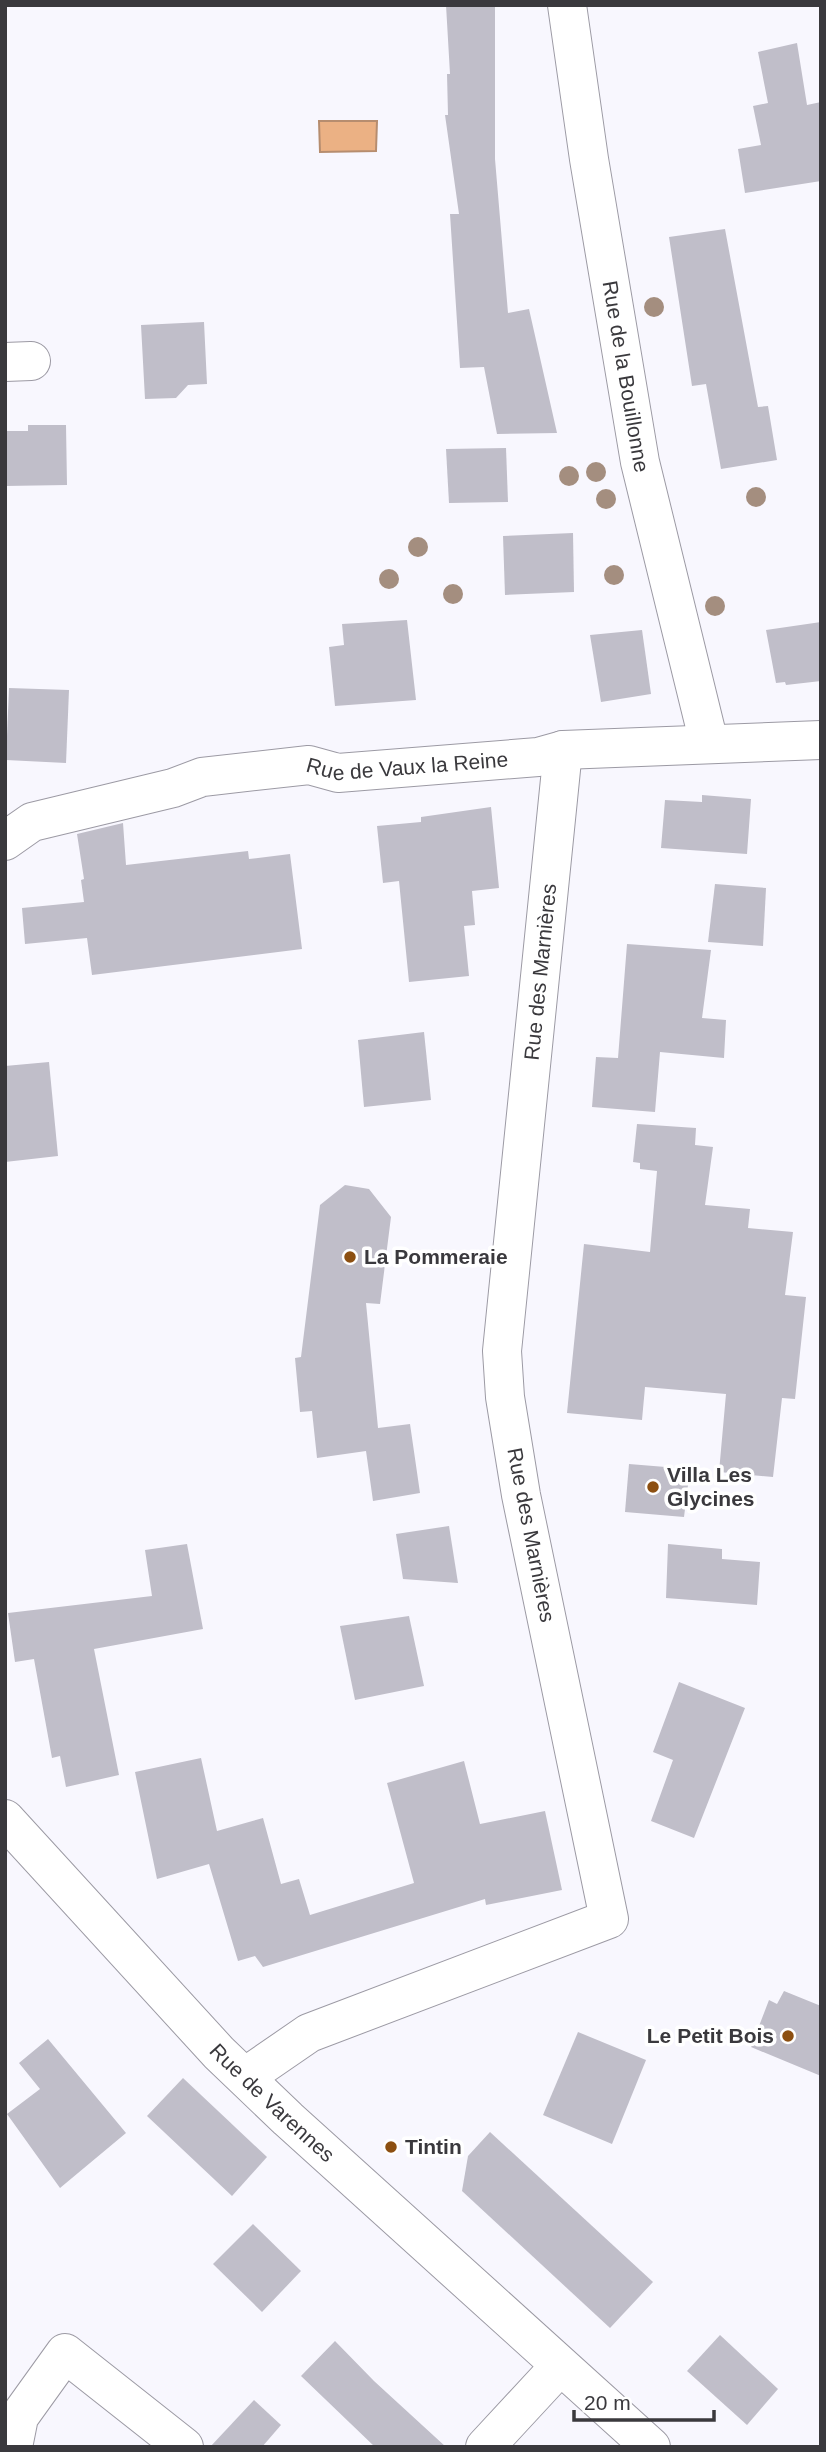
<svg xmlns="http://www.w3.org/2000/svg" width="826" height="2452" viewBox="0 0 826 2452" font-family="Helvetica,sans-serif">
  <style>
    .water { fill: #ebb184; stroke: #b68d6f; stroke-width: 2 }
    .building { fill: #c0bec9 }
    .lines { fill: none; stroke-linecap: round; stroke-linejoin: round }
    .minor-casing { stroke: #9c9aa4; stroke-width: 40 }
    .minor { stroke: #fff; stroke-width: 38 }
    .tree { fill: #a48e7f }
    .poi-dot { fill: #8c4f11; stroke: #fff; stroke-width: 2.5 }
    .labels { text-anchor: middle; stroke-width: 7; stroke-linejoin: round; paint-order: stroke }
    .street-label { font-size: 21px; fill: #3a393d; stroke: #fff }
    .poi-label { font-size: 21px; font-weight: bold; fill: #3a393d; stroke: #fff; text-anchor: start }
  </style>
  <rect width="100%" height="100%" fill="#f8f7fe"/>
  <polygon class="water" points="319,121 377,121 376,151 320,152"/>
  <g class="building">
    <polygon points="446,5 495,5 495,159 508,313 529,309 557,433 497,434 484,367 460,368 450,214 459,214 445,115 448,115 447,74 450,74"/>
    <polygon points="797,43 807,105 821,102 821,181 745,193 738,149 761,145 753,106 768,103 758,52"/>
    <polygon points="725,229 758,407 768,406 777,460 721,469 706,384 692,386 669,237"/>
    <polygon points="204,322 207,384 188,385 176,398 145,399 141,325"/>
    <polygon points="28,425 66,425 67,485 5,486 5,431 28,431"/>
    <polygon points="506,448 508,502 449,503 446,449"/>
    <polygon points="573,533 574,592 505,595 503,536"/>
    <polygon points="407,620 416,700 335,706 329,647 344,645 342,624"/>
    <polygon points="821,622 821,681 786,685 785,682 776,683 766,630"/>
    <polygon points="642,630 651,694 601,702 590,635"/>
    <polygon points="9,688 69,690 66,763 6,760"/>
    <polygon points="702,795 751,799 747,854 661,848 665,800 702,802"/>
    <polygon points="491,807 499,888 472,891 475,925 464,926 469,976 409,982 399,881 383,883 377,826 421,822 421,817"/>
    <polygon points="123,823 126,865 248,851 249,859 290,854 302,949 92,975 87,938 25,944 22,908 84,902 81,880 84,879 77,834"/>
    <polygon points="715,884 766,888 763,946 708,942"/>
    <polygon points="627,944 711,950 702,1018 726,1020 724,1058 660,1052 655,1112 592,1107 596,1057 618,1058"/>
    <polygon points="424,1032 431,1100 364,1107 358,1040"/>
    <polygon points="49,1062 58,1156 5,1162 5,1066"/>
    <polygon points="637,1124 696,1128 695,1145 713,1147 705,1205 750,1209 748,1228 793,1232 785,1295 806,1297 795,1399 782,1398 773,1477 719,1472 726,1394 645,1387 642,1420 567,1413 584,1244 650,1252 657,1171 640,1169 640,1163 633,1162"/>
    <polygon points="345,1185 369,1189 391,1217 380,1304 366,1303 378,1428 410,1424 420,1493 373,1501 366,1451 317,1458 312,1411 300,1412 295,1358 301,1357 320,1205"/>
    <polygon points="629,1464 690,1469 684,1517 625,1512"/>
    <polygon points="449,1526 458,1583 403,1579 396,1534"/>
    <polygon points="187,1544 203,1629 94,1649 119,1775 66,1787 60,1756 52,1758 34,1659 15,1662 8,1613 152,1596 145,1550"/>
    <polygon points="668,1544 722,1549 722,1559 760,1562 757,1605 666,1598"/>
    <polygon points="409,1616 424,1686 355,1700 340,1626"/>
    <polygon points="679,1682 745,1708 694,1838 651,1821 673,1760 653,1752"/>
    <polygon points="201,1758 217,1831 263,1818 281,1884 299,1879 310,1915 414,1883 387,1783 464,1761 480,1824 545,1811 562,1890 486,1905 485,1899 263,1967 255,1956 238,1961 209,1864 157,1879 135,1772"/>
    <polygon points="784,1991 821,2006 821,2076 751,2047 769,2000 777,2004"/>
    <polygon points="578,2032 646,2060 612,2144 543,2115"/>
    <polygon points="48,2039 126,2133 60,2188 7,2114 40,2089 19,2063"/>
    <polygon points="183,2078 267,2157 232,2196 147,2116"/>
    <polygon points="490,2132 653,2282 610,2328 462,2191 468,2156"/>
    <polygon points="253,2224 301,2271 262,2312 213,2264"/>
    <polygon points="720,2335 778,2389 747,2425 687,2371"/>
    <polygon points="335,2341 374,2381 446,2447 375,2447 301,2376"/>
    <polygon points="254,2400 281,2425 262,2447 210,2447"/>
  </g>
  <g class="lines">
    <g class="minor-casing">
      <g id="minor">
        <path id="s1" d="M567 5 589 159 640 462 709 743"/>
        <polyline points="5,362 31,361"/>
        <path id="s2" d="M5 841 32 822 173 788 202 777 309 765 338 773 538 757 563 750 821 740"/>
        <path id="s3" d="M5 1819 219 2053 288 2119 651 2447"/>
        <path id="s4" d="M245 2077 309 2033 609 1919 521 1495 505 1397 502 1351 563 750"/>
        <polyline points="13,2447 19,2417 65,2353 184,2447"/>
        <polyline points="485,2447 560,2366"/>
      </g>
    </g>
    <use href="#minor" class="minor"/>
  </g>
  <g class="tree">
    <circle cx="654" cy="307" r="10"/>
    <circle cx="596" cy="472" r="10"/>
    <circle cx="569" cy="476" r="10"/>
    <circle cx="756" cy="497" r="10"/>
    <circle cx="606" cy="499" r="10"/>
    <circle cx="418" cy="547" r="10"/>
    <circle cx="614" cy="575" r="10"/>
    <circle cx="389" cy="579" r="10"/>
    <circle cx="453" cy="594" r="10"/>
    <circle cx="715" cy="606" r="10"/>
  </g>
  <g class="poi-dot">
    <circle cx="350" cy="1257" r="7"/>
    <circle cx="653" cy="1487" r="7"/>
    <circle cx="788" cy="2036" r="7"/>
    <circle cx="391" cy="2147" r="7"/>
  </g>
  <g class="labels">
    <g class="street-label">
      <text dy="7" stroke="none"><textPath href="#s1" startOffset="376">Rue de la Bouillonne</textPath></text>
      <text dy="7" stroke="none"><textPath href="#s2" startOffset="416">Rue de Vaux la Reine</textPath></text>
      <text dy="7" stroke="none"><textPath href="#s4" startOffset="1358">Rue des Marnières</textPath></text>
      <text transform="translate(531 1535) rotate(79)" y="7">Rue des Marnières</text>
      <text dy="7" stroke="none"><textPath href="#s3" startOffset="390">Rue de Varennes</textPath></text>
    </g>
    <g class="poi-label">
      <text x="364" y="1264">La Pommeraie</text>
      <text x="667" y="1482">Villa Les<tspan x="667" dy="24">Glycines</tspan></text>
      <text x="774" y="2043" text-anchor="end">Le Petit Bois</text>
      <text x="405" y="2154">Tintin</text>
    </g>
  </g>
  <rect width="826" height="2452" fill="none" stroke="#3a393d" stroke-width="14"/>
  <path d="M574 2410v10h140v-10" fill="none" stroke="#3a393d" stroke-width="3.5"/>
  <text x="584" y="2410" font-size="21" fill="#3a393d" stroke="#ffffff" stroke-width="5" paint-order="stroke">20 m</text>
</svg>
